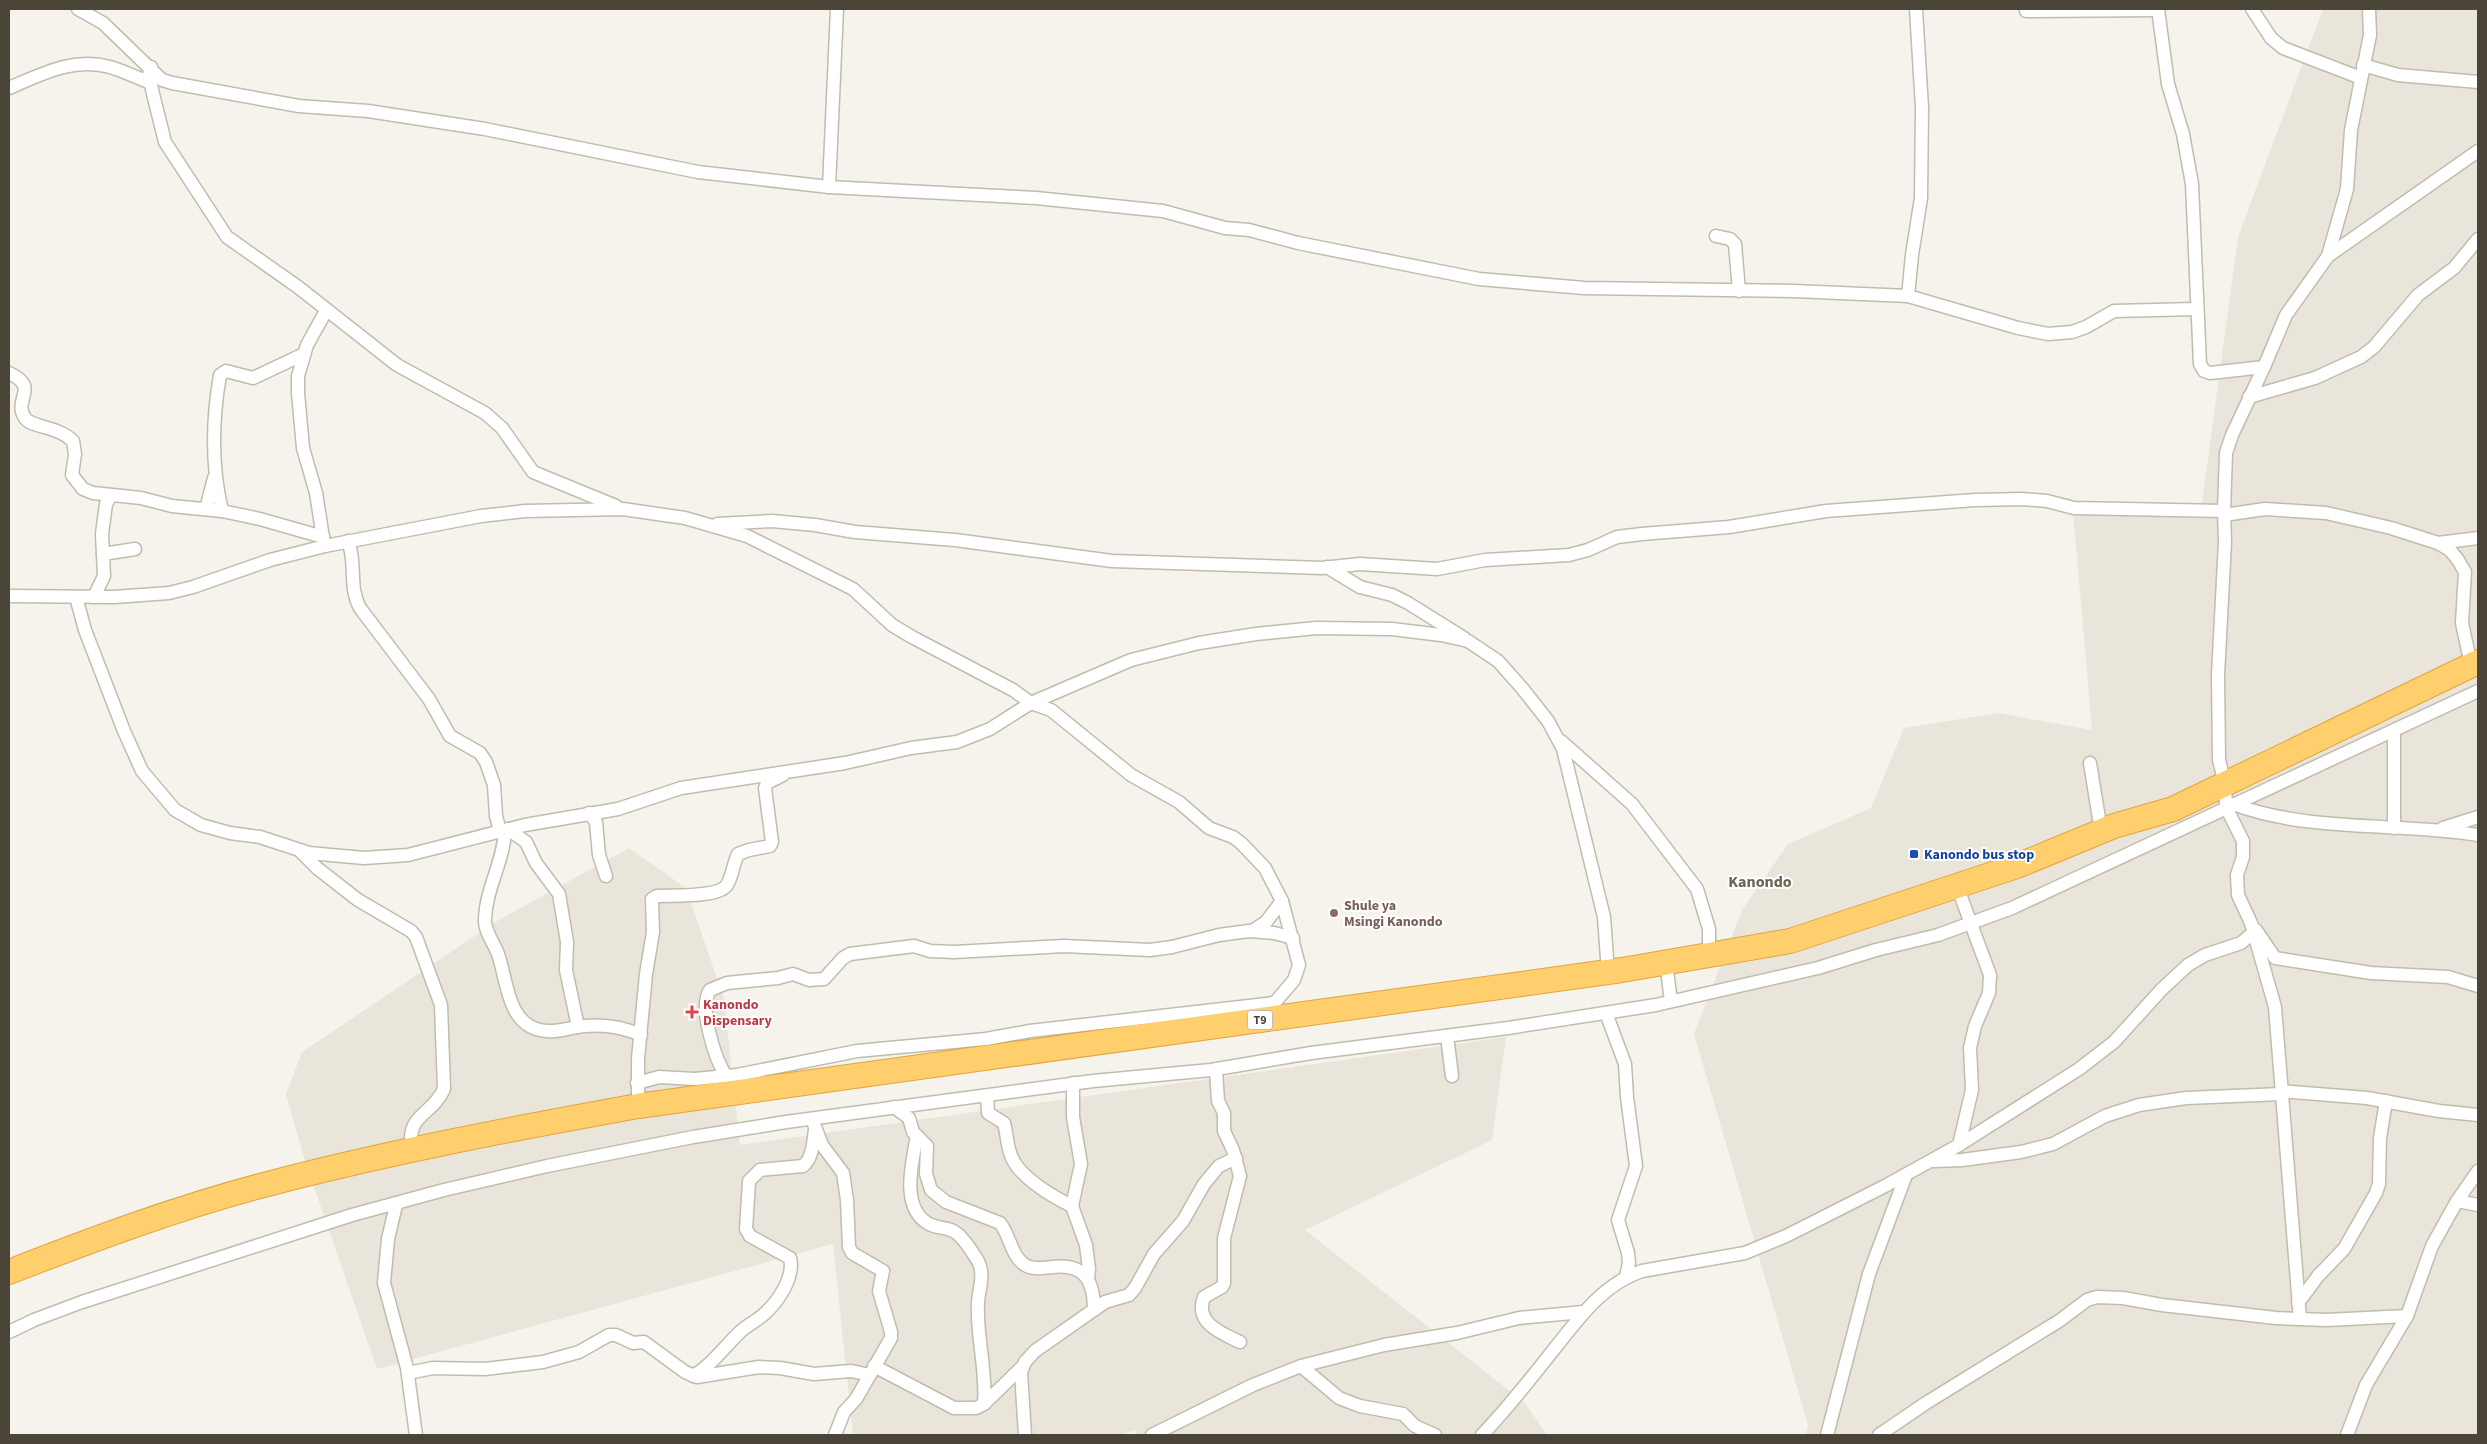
<svg xmlns="http://www.w3.org/2000/svg" width="2487" height="1444" viewBox="0 0 2487 1444" font-family="'Source Sans 3',sans-serif">
  <style>
    .residential { fill: #eae5da }
    .lines { fill: none; stroke-linecap: round; stroke-linejoin: round }
    .street-casing { stroke: #c2bbae; stroke-width: 15 }
    .highway-casing { stroke: #e0a43c; stroke-width: 26 }
    .street { stroke: #fff; stroke-width: 12 }
    .highway { stroke: #ffcf6e; stroke-width: 24 }
    .transit-dot { fill: #1a4fb4; stroke: #fff; stroke-width: 2 }
    .education-dot { fill: #8d6e63; stroke: #fff; stroke-width: 2 }
    .health-dot { fill: #e0444e; stroke: #fff; stroke-width: 2 }
    .labels { text-anchor: middle; stroke-width: 4; stroke-linejoin: round; paint-order: stroke }
    .shield { fill: #fff; stroke: #817c74; stroke-width: 1 }
    .shield-label { font-size: 12px; font-weight: bold; fill: #4b4439 }
    .transit-label { font-size: 14px; font-weight: bold; fill: #164399; stroke: #fff; text-anchor: start }
    .education-label { font-size: 14px; font-weight: bold; fill: #785e54; stroke: #fff; text-anchor: start }
    .health-label { font-size: 14px; font-weight: bold; fill: #be3a42; stroke: #fff; text-anchor: start }
    .quarter-label { font-size: 16px; font-weight: bold; fill: #6e6250; stroke: #fff }
  </style>
  <rect width="100%" height="100%" fill="#f6f3ec"/>
  <g class="residential">
    <polygon points="2323,9 2478,9 2478,1435 1806,1435 1808,1425 1694,1034 1742,910 1788,844 1871,808 1904,728 1998,713 2092,730 2073,512 2201,511 2238,237"/>
    <polygon points="629,848 686,888 724,999 740,1145 1506,1037 1492,1140 1305,1230 1525,1403 1547,1435 1136,1435 1135,1430 1121,1435 853,1435 833,1244 377,1369 304,1158 286,1094 302,1052 497,921"/>
  </g>
  <g class="lines">
    <g class="street-casing">
      <g id="street">
        <polyline points="78,9 103,23 162,80 172,83 299,106 368,111 485,129 698,172 829,187 1036,198 1163,211 1225,228 1249,230 1298,243 1479,279 1584,288 1794,291 1908,296 2018,328 2048,334 2072,332 2086,327 2114,311 2196,309"/>
        <polyline points="2158,9 2168,84 2183,134 2192,184 2200,364 2204,371 2210,373 2264,367"/>
        <polyline points="2252,9 2271,38 2283,48 2361,78"/>
        <polyline points="2026,11 2158,10"/>
        <polyline points="2363,65 2398,75 2478,82"/>
        <polyline points="151,67 149,75 153,94 165,142 227,237 298,287 397,365 485,413 502,428 533,472 616,506"/>
        <path d="M9 88C42 74 73 57 110 67 124 71 137 78 151 83"/>
        <polyline points="829,187 837,9"/>
        <polyline points="1716,236 1730,239 1735,244 1739,291"/>
        <polyline points="2328,256 2347,189 2351,130 2370,35 2369,9"/>
        <polyline points="1908,296 1912,255 1921,198 1922,108 1916,9"/>
        <path d="M9 373C41 388 12 399 25 418 32 428 58 426 73 441L75 454 72 475 83 489 93 493 141 498 172 506 222 511 260 519 323 537"/>
        <polyline points="2249,397 2315,378 2361,357 2374,347 2418,295 2454,268 2478,239"/>
        <polyline points="206,509 214,478"/>
        <path d="M222 511C211 465 212 421 220 375L226 371 253 378 304 354"/>
        <polyline points="2224,515 2265,509 2326,513 2391,528 2438,543 2450,550 2458,560 2465,572 2462,623 2471,665"/>
        <polyline points="717,524 772,521 815,525 855,532 955,540 1112,561 1322,568 1360,564 1437,569 1485,560 1569,555 1588,550 1617,537 1642,534 1729,527 1826,511 1975,500 2023,499 2047,501 2074,508 2224,511"/>
        <path d="M348 541C357 563 348 586 360 608L429 699 450 736 480 753 486 762 494 785 496 816 500 831"/>
        <polyline points="2438,543 2478,538"/>
        <polyline points="324,544 316,493 303,448 298,393 298,376 307,345 326,311"/>
        <polyline points="103,554 135,549"/>
        <polyline points="1327,567 1360,587 1392,595 1408,603 1464,638"/>
        <polyline points="9,596 114,597 169,593 193,587 270,560 325,546 481,516 525,511 623,509 685,518 747,536 853,589 892,625 912,637 1013,690 1031,703 1051,710 1131,775 1179,802 1209,828 1233,837 1241,843 1265,868 1282,901 1299,965 1294,980 1260,1020"/>
        <polyline points="76,597 85,630 124,731 142,771 175,810 201,825 230,833 260,837 309,853 364,858 408,855 525,825 618,809 681,788 845,763 911,748 957,742 990,729 1031,703 1131,660 1199,643 1256,634 1316,628 1392,629 1441,635 1468,641 1498,661 1522,688 1548,721 1563,749 1604,917 1608,972"/>
        <polyline points="94,597 104,576 102,534 106,504 111,495"/>
        <polyline points="2394,732 2394,828"/>
        <polyline points="1561,741 1632,804 1697,889 1709,929 1709,956"/>
        <polyline points="2090,763 2101,831"/>
        <path d="M2233 804C2311 833 2397 822 2478 835"/>
        <polyline points="589,813 596,822 599,855 606,876"/>
        <polyline points="2443,828 2478,817"/>
        <polyline points="508,829 526,842 536,863 559,894 567,942 566,970 578,1027"/>
        <path d="M505 830C504 861 486 888 485 919 484 931 494 943 498 954 507 979 507 1023 540 1030 555 1034 570 1027 585 1026 605 1024 623 1027 641 1035"/>
        <path d="M300 851 317 868 358 900 411 931 416 937 441 1005 444 1089C432 1116 405 1114 412 1150"/>
        <polyline points="1957,886 1990,975 1989,993 1975,1026 1970,1048 1972,1090 1959,1145"/>
        <polyline points="2256,930 2275,958 2371,973 2448,977 2478,986"/>
        <polyline points="1252,931 1266,922 1282,901"/>
        <polyline points="1666,963 1671,1001"/>
        <polyline points="1606,1013 1625,1064 1627,1097 1636,1166 1618,1220 1628,1253 1629,1263 1626,1276"/>
        <polyline points="1447,1036 1452,1076"/>
        <path d="M1216 1070 1218 1101 1224 1113V1131L1233 1150 1240 1176 1224 1238V1283L1222 1287 1204 1297C1194 1323 1221 1333 1240 1342"/>
        <path d="M726 1076C715 1059 698 1007 710 990L727 983 778 978 793 974 809 980 824 979 843 958 850 954 914 946 930 951 954 952 1064 946 1150 950 1172 947 1219 935 1249 931 1274 933 1293 938"/>
        <polyline points="637,1083 659,1077 695,1079 737,1075 857,1051 986,1039 1030,1031 1274,1003"/>
        <polyline points="1073,1083 1073,1117 1081,1164 1072,1206 1086,1245 1089,1269 1088,1278"/>
        <polyline points="2281,1091 2367,1098 2439,1111 2478,1115"/>
        <path d="M987 1096 988 1113 1004 1123C1007 1134 1007 1147 1012 1158 1021 1178 1053 1197 1072 1206"/>
        <path d="M638 1106V1059L646 974 653 932 652 899 657 896C673 895 718 898 727 885 733 875 733 864 738 854L749 850 770 846 772 842 765 788 767 783 783 775"/>
        <path d="M894 1107 909 1118 913 1132 927 1146 926 1174 931 1190 946 1202 1000 1223C1010 1235 1011 1256 1025 1265 1033 1270 1043 1268 1052 1267 1084 1263 1094 1280 1094 1310"/>
        <polyline points="812,1119 822,1145 843,1173 847,1200 849,1247 852,1253 883,1271 879,1291 891,1332 891,1338 856,1399 844,1412 835,1435"/>
        <path d="M917 1136C912 1163 900 1208 929 1224 936 1228 944 1227 951 1230 961 1233 973 1253 978 1261 985 1274 979 1289 978 1302 976 1336 987 1370 984 1404"/>
        <polyline points="1934,1161 1962,1160 2021,1152 2053,1144 2105,1116 2139,1105 2186,1098 2281,1094"/>
        <polyline points="2457,1201 2478,1205"/>
        <polyline points="396,1205 388,1239 384,1283 407,1368 416,1435"/>
        <polyline points="2298,1303 2318,1276 2344,1249 2376,1193 2379,1184 2380,1138 2386,1101"/>
        <polyline points="2300,1319 2275,1007 2251,923 2238,895 2237,875 2243,857 2243,841 2226,807 2225,784 2219,760 2218,675 2225,542 2224,511 2226,453 2232,435 2264,367 2286,315 2328,256 2478,151"/>
        <polyline points="9,1332 34,1320 82,1302 352,1215 444,1190 547,1166 693,1137 786,1122 1093,1081 1211,1070 1311,1053 1508,1028 1656,1005 1818,968 1876,950 1938,935 2012,908 2478,691"/>
        <polyline points="874,1366 954,1408 976,1408 984,1404 1022,1367"/>
        <polyline points="1301,1366 1339,1398 1360,1406 1403,1414 1415,1426 1435,1435"/>
        <polyline points="408,1373 433,1368 485,1369 543,1362 579,1352 609,1335 616,1335 633,1343 644,1342 685,1372 697,1377 759,1367 780,1368 814,1374 851,1371 870,1375"/>
        <path d="M693 1376C712 1365 725 1346 741 1331 748 1325 756 1321 763 1315 777 1303 795 1278 790 1258L750 1236 746 1229 749 1181 760 1170 803 1166C813 1158 813 1142 815 1130"/>
        <polyline points="1025,1435 1021,1372 1025,1362 1035,1351 1105,1302 1129,1295 1135,1288 1154,1254 1183,1221 1204,1184 1219,1166 1236,1158"/>
        <polyline points="1152,1435 1253,1385 1301,1366 1384,1345 1457,1333 1519,1318 1583,1312"/>
        <path d="M1482 1435C1508 1408 1532 1377 1555 1348 1580 1317 1603 1284 1642 1271L1745 1253 1786 1236 1885 1186 1959 1145 2079 1069 2114 1042 2162 989 2188 965 2205 955 2241 943 2254 932"/>
        <polyline points="1827,1435 1869,1274 1906,1175"/>
        <polyline points="1879,1435 1926,1403 2059,1321 2087,1300 2097,1297 2123,1298 2162,1305 2276,1318 2326,1320 2407,1316"/>
        <polyline points="2347,1435 2366,1385 2407,1316 2432,1246 2457,1201 2478,1171"/>
      </g>
    </g>
    <g class="highway-casing">
      <path id="highway" d="M9 1272C91 1240 174 1209 260 1186 384 1153 511 1129 638 1106L1622 970 1790 941 2017 866 2114 826 2173 809 2478 662"/>
    </g>
    <use href="#street" class="street"/>
    <use href="#highway" class="highway"/>
  </g>
  <rect class="transit-dot" x="1909" y="849" width="10" height="10" rx="2.5"/>
  <circle class="education-dot" cx="1334" cy="913" r="5"/>
  <path class="health-dot" d="M689.5 1004.5h5v5h5v5h-5v5h-5v-5h-5v-5h5z"/>
  <g class="labels">
    <rect class="shield" x="1247.5" y="1010.5" width="25" height="19" rx="4"/>
    <g class="shield-label">
      <text x="1260" y="1024">T9</text>
    </g>
    <g class="transit-label">
      <text x="1924" y="859">Kanondo bus stop</text>
    </g>
    <g class="education-label">
      <text x="1344" y="910">Shule ya<tspan x="1344" dy="16">Msingi Kanondo</tspan></text>
    </g>
    <g class="health-label">
      <text x="703" y="1009">Kanondo<tspan x="703" dy="16">Dispensary</tspan></text>
    </g>
    <g class="quarter-label">
      <text x="1760" y="887">Kanondo</text>
    </g>
  </g>
  <rect width="2487" height="1444" fill="none" stroke="#4b4439" stroke-width="20"/>
</svg>
